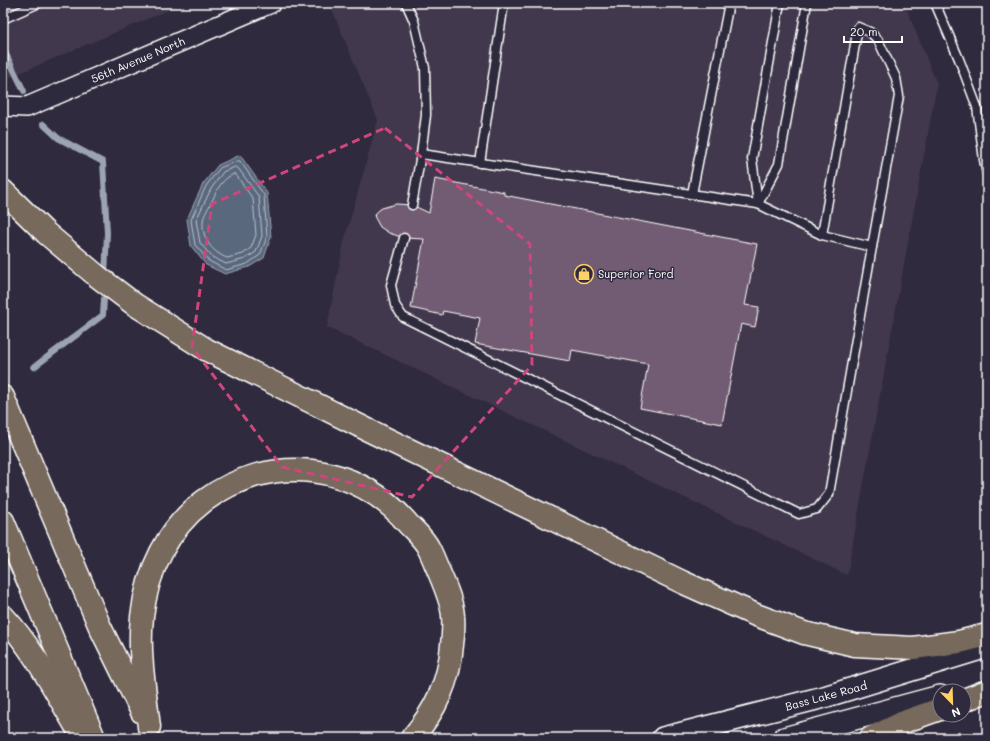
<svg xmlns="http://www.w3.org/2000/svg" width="990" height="741" viewBox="0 0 990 741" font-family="Mali,sans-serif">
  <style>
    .built { fill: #43394d }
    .water { fill: #5a677e; stroke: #9ca4b2 }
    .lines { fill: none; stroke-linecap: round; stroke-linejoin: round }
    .shore { stroke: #bdc2cb; stroke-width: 1 }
    .stream { stroke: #9ca4b2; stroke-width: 6 }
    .building { fill: #725c73; stroke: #fff }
    .service-casing { stroke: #fff; stroke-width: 11 }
    .tertiary-casing { stroke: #fff; stroke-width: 22 }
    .secondary-casing { stroke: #fff; stroke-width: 24 }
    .motorway-casing { stroke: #fff; stroke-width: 25 }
    .service { stroke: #2f2a3d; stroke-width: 8 }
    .tertiary { stroke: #2f2a3d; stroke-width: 19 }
    .secondary { stroke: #2f2a3d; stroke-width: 21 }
    .motorway { stroke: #77695c; stroke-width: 22 }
    .marked { fill: none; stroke: #ce467c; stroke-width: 3; stroke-dasharray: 8 5; stroke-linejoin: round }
    .labels { text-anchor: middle; stroke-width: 3; stroke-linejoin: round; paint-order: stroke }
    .street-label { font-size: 11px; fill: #fff; stroke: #2f2a3d }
    .poi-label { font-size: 11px; fill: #fff; stroke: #2f2a3d; text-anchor: start }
  </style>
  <rect width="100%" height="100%" fill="#2f2a3d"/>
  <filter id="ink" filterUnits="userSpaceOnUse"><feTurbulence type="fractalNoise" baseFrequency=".025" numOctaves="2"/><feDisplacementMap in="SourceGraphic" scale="8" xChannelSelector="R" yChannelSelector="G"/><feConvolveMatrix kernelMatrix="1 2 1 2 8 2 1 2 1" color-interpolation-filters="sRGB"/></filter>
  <g filter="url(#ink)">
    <g class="built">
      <polygon points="3,3 185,3 3,80"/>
      <polygon points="334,3 904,3 937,84 847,575 327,327 344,242 378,120 330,5"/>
    </g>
    <polygon class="water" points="240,155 267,193 271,237 264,258 249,267 225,274 206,265 191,246 187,219 203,184 218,165"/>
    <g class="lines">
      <g class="shore">
        <polygon points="238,161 240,161 264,195 267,237 260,255 247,264 226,270 209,261 195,245 191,220 206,186 220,168"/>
        <polygon points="236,167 238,168 259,197 262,236 256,252 245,259 226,264 212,257 200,243 196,220 211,189 223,172"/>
        <path d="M234 174 236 175 253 199 256 235 251 248 243 254 227 258C212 252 202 239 203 222 203 215 210 206 213 199 217 189 223 178 234 174Z"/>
      </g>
      <g class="stream">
        <polyline points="3,48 24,91"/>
        <polyline points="43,124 58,138 103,162 107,233 105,276"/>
        <polyline points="34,367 103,315 104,299"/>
      </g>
    </g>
    <polygon class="building" points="435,179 504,192 504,195 757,244 745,305 759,307 755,327 741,324 722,424 640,408 648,364 572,350 570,361 475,344 480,318 443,311 442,315 411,308 424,239 404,238 389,233 380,227 375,218 374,215 379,210 382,208 396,204 412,205 429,213"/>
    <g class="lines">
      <g class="service-casing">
        <g id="service">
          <polyline points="406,3 414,21 425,68 426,115 421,154 412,205"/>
          <polyline points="935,3 959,59 977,107 984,160 987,174"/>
          <polyline points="3,19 39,3"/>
          <polyline points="480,163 504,3"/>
          <polyline points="692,194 729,3"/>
          <polyline points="758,204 779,164 807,3"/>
          <polyline points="758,204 752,159 780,3"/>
          <polyline points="822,235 858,27 870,32 878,40 896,78 899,96 872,247"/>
          <polyline points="404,238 391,285 395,305 403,317 799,514 817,509 829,494 872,247 822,235 758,204 421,154"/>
        </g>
      </g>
      <g class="tertiary-casing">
        <polyline id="tertiary" points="3,106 27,107 271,3"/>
      </g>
      <g class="secondary-casing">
        <g id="secondary">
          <polyline points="663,738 824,697 987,647"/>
          <polyline points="784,738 940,696"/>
        </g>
      </g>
      <g class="motorway-casing">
        <g id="motorway">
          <polyline points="3,191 46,233 97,276 134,304 207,350 368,430 682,582 756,615 804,633 855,645 913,648 959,642 987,635"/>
          <polyline points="3,397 100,627 142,712"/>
          <polyline points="3,521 94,738"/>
          <path d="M3 616C33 648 54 689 76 726"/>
          <polyline points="964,700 987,691"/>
          <path d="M149 727C145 691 138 653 142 617 147 571 167 529 204 501 270 452 357 462 409 525 416 532 425 540 429 549 433 557 436 565 439 572 445 586 452 602 453 616 454 626 453 636 452 645 449 682 436 710 412 738"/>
          <polyline points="871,738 906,721 940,709"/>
        </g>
      </g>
      <use href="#service" class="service"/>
      <use href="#tertiary" class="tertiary"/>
      <use href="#secondary" class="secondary"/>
      <use href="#motorway" class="motorway"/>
    </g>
  </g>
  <path class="marked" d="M385 128 530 244 532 365 412 497 282 467 192 347 212 204Z"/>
  <defs>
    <g id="shop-ring" transform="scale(1)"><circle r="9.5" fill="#2f2a3d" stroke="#ffd166" stroke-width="1.5"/><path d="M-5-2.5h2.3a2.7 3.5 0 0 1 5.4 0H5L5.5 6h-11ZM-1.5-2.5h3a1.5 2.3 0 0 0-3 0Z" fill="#ffd166"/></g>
  </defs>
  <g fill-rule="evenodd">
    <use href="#shop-ring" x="584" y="274"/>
  </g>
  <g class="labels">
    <g class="street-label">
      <text transform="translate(138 60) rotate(-23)" y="4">56th Avenue North</text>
      <text transform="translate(826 696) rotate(-15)" y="4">Bass Lake Road</text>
    </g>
    <g class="poi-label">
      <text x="598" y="278">Superior Ford</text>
    </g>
  </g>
  <rect width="990" height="741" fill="none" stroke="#2f2a3d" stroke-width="16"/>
  <rect x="8" y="8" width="974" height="725" fill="none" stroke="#fff" stroke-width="1.5" filter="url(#ink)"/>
  <g transform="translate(952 703) rotate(157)"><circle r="19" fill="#2f2a3d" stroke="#827f8b"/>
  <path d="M0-3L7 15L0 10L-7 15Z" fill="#ffd166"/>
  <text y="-6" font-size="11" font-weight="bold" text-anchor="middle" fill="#ffffff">N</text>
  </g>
  <path d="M844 36v6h58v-6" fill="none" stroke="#ffffff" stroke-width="2"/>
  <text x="850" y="36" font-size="12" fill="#ffffff" stroke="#2f2a3d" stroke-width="3" paint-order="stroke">20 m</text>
</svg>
